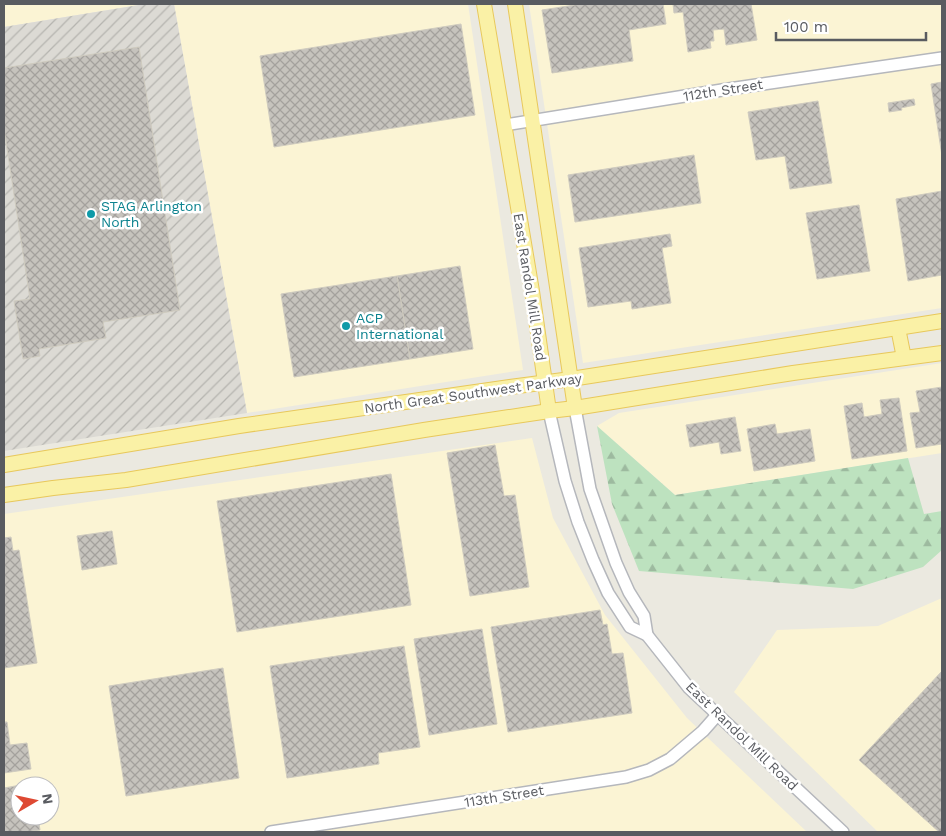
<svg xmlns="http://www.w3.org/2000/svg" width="946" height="836" viewBox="0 0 946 836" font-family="'Work Sans',sans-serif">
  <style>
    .commercial { fill: #fbf4d4; fill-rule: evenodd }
    .industrial { fill: url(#industrial-furrows) }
    .forest { fill: url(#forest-firs) }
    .building { fill: url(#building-cross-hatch); stroke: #cfcbbf }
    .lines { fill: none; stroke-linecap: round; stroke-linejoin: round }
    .minor-casing { stroke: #b5b7bc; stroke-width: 14 }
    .major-casing { stroke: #e8c85b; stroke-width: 16 }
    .minor { stroke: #fff; stroke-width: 11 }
    .major { stroke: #faf1a6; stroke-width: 14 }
    .culture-dot { fill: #0f9aa8; stroke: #fff; stroke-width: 2 }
    .labels { text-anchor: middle; stroke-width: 5; stroke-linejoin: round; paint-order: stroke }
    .street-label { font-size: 14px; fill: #595b60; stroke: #fff }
    .culture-label { font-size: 14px; fill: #0d838f; stroke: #fff; text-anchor: start }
  </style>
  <defs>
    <pattern id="industrial-furrows" width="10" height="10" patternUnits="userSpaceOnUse" patternTransform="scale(1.25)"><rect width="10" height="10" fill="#dcdad4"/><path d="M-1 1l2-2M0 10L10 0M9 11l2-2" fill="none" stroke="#b5b4af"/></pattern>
    <pattern id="forest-firs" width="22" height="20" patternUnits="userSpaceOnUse" patternTransform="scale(1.25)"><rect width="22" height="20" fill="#bde2bf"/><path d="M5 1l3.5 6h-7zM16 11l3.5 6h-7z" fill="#9dba9f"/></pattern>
    <pattern id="building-cross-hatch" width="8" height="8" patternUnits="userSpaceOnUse" patternTransform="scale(1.25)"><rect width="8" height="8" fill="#c6c3bd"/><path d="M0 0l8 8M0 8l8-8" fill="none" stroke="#a4a19d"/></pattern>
  </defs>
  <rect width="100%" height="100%" fill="#ebe9e0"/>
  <g class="commercial">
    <polygon points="4,4 145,4 4,27"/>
    <polygon points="174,4 468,4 523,370 247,413"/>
    <polygon points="529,4 942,4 942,308 583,363"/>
    <polygon points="942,363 942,453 675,495 597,426 619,413"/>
    <path d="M532 438 553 518 605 615 687 718 807 832H4V514ZM20 786H50V816H20Z"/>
    <polygon points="942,598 942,832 878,832 734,692 777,630 878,626"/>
  </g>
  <polygon class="industrial" points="145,4 174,4 247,413 4,451 4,27"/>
  <polygon class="forest" points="597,426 675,495 908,458 924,514 942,511 942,550 923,567 853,589 639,571 612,504"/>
  <g class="building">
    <polygon points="581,4 663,4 666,24 629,30 633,61 552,73 542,10"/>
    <polygon points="673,4 751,4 757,40 726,45 724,29 713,30 714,41 710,41 711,48 688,52 683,12 674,13"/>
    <polygon points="461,24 475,115 274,147 260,56"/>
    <polygon points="139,47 180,310 103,322 106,338 39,349 40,356 23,359 14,301 30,299 4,129 4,68"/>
    <polygon points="942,82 942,156 931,84"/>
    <polygon points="914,99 915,105 901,108 902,110 889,112 888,103"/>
    <polygon points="818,101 832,183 790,189 785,156 756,160 748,112"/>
    <polygon points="694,155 701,203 575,222 568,175"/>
    <polygon points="942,191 942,275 908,281 896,199"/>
    <polygon points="859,205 870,271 817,279 806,213"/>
    <polygon points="670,234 672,246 662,248 671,303 632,309 631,301 588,307 579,248"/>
    <polygon points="460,266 473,349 410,359 397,276"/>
    <polygon points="397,276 410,359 294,377 281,294"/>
    <polygon points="942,387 942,444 916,448 910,413 920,412 916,391"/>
    <polygon points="899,398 907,451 852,459 844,406 862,403 864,417 882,414 880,400"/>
    <polygon points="735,417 741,451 721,454 719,442 690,447 686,425"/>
    <polygon points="775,424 777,434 810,429 815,461 754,471 747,429"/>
    <polygon points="495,445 504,496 515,495 529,587 470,596 447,453"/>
    <polygon points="391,474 411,605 237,632 217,501"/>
    <polygon points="112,531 117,564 82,570 77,536"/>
    <polygon points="11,537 13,551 19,550 37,663 4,668 4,538"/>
    <polygon points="600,610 603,625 607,624 612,654 623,653 632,713 508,732 491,627"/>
    <polygon points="482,629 497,724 429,735 414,639"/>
    <polygon points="404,646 420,747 378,753 379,764 287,778 270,666"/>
    <polygon points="223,668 239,778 126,796 109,686"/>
    <polygon points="942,671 942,832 939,832 859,760"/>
    <polygon points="4,722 7,722 10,745 27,743 31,769 4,773"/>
    <polygon points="32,783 33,786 20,786 20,816 38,816 40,830 24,832 4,832 4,788"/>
  </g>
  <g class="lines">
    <g class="minor-casing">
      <g id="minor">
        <polyline points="505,125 722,90 942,58"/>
        <polyline points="575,408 590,489 616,563 629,592 644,616 647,635"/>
        <polyline points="549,411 565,481 578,522 593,560 608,593 630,627 647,635 689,688 843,832"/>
        <polyline points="271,832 626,777 649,770 670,759 703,731 718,714"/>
      </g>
    </g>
    <g class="major-casing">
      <g id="major">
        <polyline points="484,4 532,291 549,411"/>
        <polyline points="515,4 575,408"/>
        <polyline points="898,328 904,358"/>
        <polyline points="4,465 239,426 510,387 571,379 942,321"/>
        <polyline points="4,495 53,488 126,480 424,430 549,411 575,408 793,373 942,353"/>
      </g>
    </g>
    <use href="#minor" class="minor"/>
    <use href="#major" class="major"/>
  </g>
  <g class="culture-dot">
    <circle cx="91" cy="214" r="5"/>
    <circle cx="346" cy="326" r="5"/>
  </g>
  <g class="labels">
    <g class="street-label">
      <text transform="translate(723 90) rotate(-9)" y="5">112th Street</text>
      <text transform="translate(530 287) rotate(81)" y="5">East Randol Mill Road</text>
      <text transform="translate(473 393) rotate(-8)" y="5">North Great Southwest Parkway</text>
      <text transform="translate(742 736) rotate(44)" y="5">East Randol Mill Road</text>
      <text transform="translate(504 796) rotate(-9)" y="5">113th Street</text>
    </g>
    <g class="culture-label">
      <text x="101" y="211">STAG Arlington<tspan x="101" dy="16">North</tspan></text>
      <text x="356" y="323">ACP<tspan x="356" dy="16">International</tspan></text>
    </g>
  </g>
  <rect width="946" height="836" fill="none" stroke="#595b60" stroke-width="10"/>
  <g transform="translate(35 801) rotate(81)"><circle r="24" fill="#ffffff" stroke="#bdbdbf"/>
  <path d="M0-4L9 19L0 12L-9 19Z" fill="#de4933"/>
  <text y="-8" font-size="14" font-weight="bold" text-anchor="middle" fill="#595b60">N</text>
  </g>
  <path d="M776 32v8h150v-8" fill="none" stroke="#595b60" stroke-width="2.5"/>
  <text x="784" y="32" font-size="15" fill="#595b60" stroke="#ffffff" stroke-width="4" paint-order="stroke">100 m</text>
</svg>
